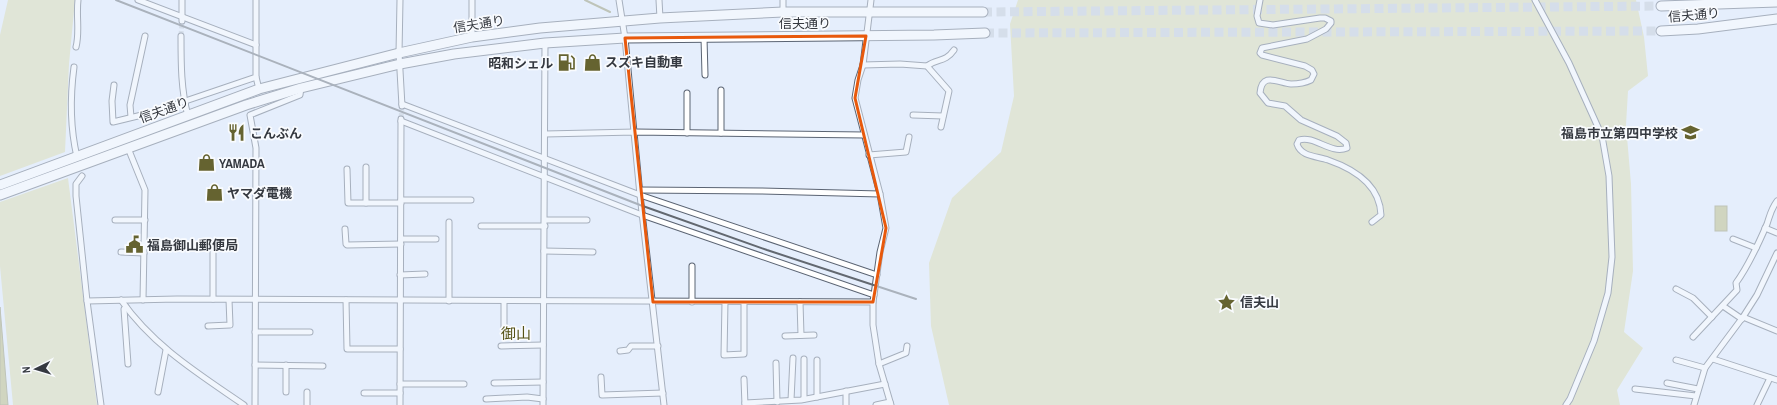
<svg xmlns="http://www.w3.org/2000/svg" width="1777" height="405" font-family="'Archivo Narrow','Noto Sans JP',sans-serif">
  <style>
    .green { fill: #d9d9ab }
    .water { fill: #b6b579; stroke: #8f9068 }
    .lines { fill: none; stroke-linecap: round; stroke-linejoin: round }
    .stream { stroke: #8f9068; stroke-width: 2 }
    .minor-tunnel { stroke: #c2cad6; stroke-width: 5; stroke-dasharray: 5 2.5; stroke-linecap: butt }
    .trunk-tunnel { stroke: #c2cad6; stroke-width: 9; stroke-dasharray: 9 4.5; stroke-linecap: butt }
    .minor-casing { stroke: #5b6473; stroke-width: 7 }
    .trunk-casing { stroke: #5b6473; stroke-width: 11 }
    .minor { stroke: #fff; stroke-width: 5 }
    .trunk { stroke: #fff; stroke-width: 9 }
    .rail { stroke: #626870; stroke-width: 2 }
    .marked { fill: none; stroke: #e8590c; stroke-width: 3; stroke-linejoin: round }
    .labels { text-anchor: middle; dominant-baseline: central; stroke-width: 3.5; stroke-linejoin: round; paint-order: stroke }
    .street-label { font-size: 13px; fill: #353940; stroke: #f9fbfe }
    .poi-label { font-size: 13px; font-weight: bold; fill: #353940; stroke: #f9fbfe; text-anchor: start }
    .quarter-label { font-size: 15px; fill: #565317; stroke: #f9fbfe }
  </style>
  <rect width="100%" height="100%" fill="#e5eefc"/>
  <!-- green -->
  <g class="green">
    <polygon points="8,0 75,0 69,64 65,152 0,176 0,35"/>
    <polygon points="1018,0 1636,0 1644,37 1648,76 1628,91 1626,125 1631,184 1633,271 1624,332 1643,348 1617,390 1620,405 949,405 931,326 929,263 952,198 1001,152 1014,96 1010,24"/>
    <polygon points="68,178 97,405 13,405 0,266 0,202"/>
  </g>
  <!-- water -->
  <g class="water">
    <rect x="1715" y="206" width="12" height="25"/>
    <polygon points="0,307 8,405 0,405"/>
  </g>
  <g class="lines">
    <!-- stream -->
    <polyline class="stream" points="585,0 610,12"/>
    <!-- minor-tunnel -->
    <g class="minor-tunnel">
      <polyline points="181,36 182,21"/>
      <polyline points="401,118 402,107"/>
    </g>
    <!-- trunk-tunnel -->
    <g class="trunk-tunnel">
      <polyline points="983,12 1661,6"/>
      <polyline points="985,33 1661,31"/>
    </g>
    <defs>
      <g id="minor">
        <polyline points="138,0 256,45"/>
        <polyline points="400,0 399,53 402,106"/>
        <polyline points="472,0 472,37"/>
        <polyline points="619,0 625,38 640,195 664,405"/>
        <polyline points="659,0 660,18"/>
        <polyline points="871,0 863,65 858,80 855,98 880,194 886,228 880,252 873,302 873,325 879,364 891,405"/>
        <path d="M1260,0L1257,16L1259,23L1273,25L1320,18H1325L1331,21V23L1326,29L1307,39L1262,48L1260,53L1262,55L1305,66L1312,70L1314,74L1311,80C1305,83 1298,84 1291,84C1278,83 1262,71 1260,93L1268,103L1285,106L1301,120L1337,136L1346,143L1347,148C1331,155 1315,135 1299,140L1297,144C1301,157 1317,156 1328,160C1354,169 1380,185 1381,215L1372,222"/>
        <polyline points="1535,0 1569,63 1602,136 1609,176 1612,257 1608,293 1594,341 1570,399 1566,405"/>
        <polyline points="783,12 783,0"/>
        <polyline points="182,21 182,0"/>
        <path d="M181,36C181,64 181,90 188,116"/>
        <polyline points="704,38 705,75"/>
        <path d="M76,47C80,32 76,16 78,0"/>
        <polyline points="863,65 900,64 927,66 949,91 941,127"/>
        <path d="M927,66C937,58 945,63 954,50"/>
        <path d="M74,67C70,97 70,127 77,157"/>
        <polyline points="256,77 259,89"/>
        <polyline points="114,85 112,101 113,122 150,113 256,77 256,0"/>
        <polyline points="721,90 721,133"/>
        <polyline points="687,93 687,133"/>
        <polyline points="402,104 640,195 877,275"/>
        <polyline points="913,115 943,116"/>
        <polyline points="131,117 130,105 145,36"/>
        <polyline points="401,121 642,215 874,295"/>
        <polyline points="545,134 635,132 864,135"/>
        <polyline points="128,148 145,190 143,300"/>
        <polyline points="869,155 906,152 909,137"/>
        <polyline points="366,167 366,203"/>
        <polyline points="347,169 348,203 401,203"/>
        <polyline points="82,176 76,184 76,196 87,301 177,299 873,302"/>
        <polyline points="640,190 761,191 880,194"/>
        <polyline points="401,200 471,200"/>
        <polyline points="115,220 145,220"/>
        <polyline points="545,220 587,220"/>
        <polyline points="481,226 545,226"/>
        <polyline points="1765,228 1777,233"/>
        <polyline points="345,229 346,244 347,245 401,244"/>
        <polyline points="401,239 436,239"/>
        <polyline points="1733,239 1756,248"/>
        <polyline points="144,244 161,244"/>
        <polyline points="213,247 213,299"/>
        <polyline points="544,251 593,252"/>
        <polyline points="121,252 144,253"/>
        <polyline points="400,275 425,274"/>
        <polyline points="1676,289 1693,298 1712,317"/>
        <path d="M121,300C153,346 199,374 244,405"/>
        <polyline points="346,300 347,349 400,349"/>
        <polyline points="87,301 101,405"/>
        <polyline points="449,301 449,222"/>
        <polyline points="504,301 504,330"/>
        <polyline points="692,302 692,266"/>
        <polyline points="725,302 724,355 744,354 744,302"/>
        <polyline points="800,302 801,335"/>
        <polyline points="1723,306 1742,319"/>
        <polyline points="126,307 124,309 128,364"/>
        <polyline points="1743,317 1777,331"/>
        <polyline points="208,326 230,325 229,300"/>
        <polyline points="255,332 310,332"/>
        <polyline points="785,336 814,335"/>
        <path d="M1693,337L1737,290L1736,283C1749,265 1758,245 1767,224C1770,215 1771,209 1777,201"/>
        <polyline points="501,346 543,345"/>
        <polyline points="620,351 628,350 631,346 658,346"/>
        <polyline points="804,359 804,399"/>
        <polyline points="1713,359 1777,380"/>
        <polyline points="817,360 817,397"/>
        <polyline points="1676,360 1705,368"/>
        <polyline points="776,363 777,402"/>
        <polyline points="879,364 906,353 907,346"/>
        <polyline points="255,365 323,366"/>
        <polyline points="286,365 286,392"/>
        <polyline points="601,377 602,395 663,393"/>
        <polyline points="744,379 745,405"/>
        <polyline points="494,383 543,382"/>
        <polyline points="1667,383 1698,389"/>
        <polyline points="400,384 464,384"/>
        <polyline points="1635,389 1696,396"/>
        <polyline points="846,391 846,405"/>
        <polyline points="158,392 166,350"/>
        <polyline points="307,392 307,405"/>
        <polyline points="364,393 400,393"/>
        <polyline points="486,399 527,397 543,399"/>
        <polyline points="791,400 793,358"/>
        <polyline points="745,403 801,400 885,384"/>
        <polyline points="255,405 256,148 250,115 300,95 301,88"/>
        <polyline points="400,405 401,119"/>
        <polyline points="543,405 545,43"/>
        <polyline points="876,405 890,402"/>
        <polyline points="1694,405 1705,368 1743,317 1757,295 1777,253"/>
        <polyline points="1757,405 1770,378"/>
      </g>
      <g id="trunk">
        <polyline points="1661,6 1777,2"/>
        <polyline points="1661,31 1698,29 1777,19"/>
        <polyline points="0,185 259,89 399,53 472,37 540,28 660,18 783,12 983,12"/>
        <polyline points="0,195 246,105 301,88 400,64 454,54 545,43 625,38 934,35 985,33"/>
      </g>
    </defs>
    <!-- minor casing -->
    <use href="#minor" class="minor-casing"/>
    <!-- trunk casing -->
    <use href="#trunk" class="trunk-casing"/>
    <!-- minor -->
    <use href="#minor" class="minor"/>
    <!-- trunk -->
    <use href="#trunk" class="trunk"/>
    <!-- rail -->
    <polyline class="rail" points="116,0 640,205 767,250 916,299"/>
  </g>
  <!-- marked area -->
  <path d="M0 0H1777V405H0ZM866,36L855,98L886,228L873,302H653L625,38Z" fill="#e5eefc" fill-opacity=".55" fill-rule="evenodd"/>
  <path class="marked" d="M866,36L855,98L886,228L873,302H653L625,38Z"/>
  <!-- icons -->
  <defs>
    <symbol id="shop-bare" viewBox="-9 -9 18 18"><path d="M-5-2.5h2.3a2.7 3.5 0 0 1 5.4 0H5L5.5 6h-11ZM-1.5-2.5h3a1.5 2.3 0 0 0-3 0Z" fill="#656330" stroke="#f9fbfe" stroke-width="2.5" paint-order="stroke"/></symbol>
    <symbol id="fuel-bare" viewBox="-9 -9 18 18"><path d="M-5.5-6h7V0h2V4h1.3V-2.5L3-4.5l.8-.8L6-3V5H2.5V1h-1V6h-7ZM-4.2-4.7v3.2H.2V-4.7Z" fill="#656330" stroke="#f9fbfe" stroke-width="2.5" paint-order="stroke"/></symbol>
    <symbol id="restaurant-bare" viewBox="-9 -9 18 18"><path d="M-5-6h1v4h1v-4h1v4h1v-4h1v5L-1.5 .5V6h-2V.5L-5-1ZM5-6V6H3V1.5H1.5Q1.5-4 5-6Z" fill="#656330" stroke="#f9fbfe" stroke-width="2.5" paint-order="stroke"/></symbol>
    <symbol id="school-bare" viewBox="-9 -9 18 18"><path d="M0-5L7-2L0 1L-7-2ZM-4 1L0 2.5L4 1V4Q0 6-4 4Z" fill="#656330" stroke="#f9fbfe" stroke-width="2.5" paint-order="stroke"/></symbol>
    <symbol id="civic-bare" viewBox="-9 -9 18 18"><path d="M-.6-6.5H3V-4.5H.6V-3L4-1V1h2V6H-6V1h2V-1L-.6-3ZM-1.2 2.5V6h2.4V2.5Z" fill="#656330" stroke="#f9fbfe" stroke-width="2.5" paint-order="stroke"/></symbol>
    <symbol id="sight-bare" viewBox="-9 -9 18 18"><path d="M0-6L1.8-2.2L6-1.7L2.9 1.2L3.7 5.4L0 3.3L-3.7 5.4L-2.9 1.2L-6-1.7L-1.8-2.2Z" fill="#656330" stroke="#f9fbfe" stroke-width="2.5" paint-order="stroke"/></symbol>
  </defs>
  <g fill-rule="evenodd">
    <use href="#shop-bare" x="580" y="50" width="25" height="25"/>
    <use href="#fuel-bare" x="554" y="50" width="25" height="25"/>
    <use href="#restaurant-bare" x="224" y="120" width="25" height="25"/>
    <use href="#school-bare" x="1678" y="120" width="25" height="25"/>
    <use href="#shop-bare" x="194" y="150" width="25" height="25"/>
    <use href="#shop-bare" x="202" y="180" width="25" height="25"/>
    <use href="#civic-bare" x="122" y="232" width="25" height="25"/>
    <use href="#sight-bare" x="1214" y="290" width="25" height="25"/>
  </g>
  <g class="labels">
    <!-- street labels -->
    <g class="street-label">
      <text transform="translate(1694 15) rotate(-5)">信夫通り</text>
      <text x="805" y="23">信夫通り</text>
      <text transform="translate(479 24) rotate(-9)">信夫通り</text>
      <text transform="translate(164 110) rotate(-20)">信夫通り</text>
    </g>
    <!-- poi labels -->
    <g class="poi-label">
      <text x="605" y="62">スズキ自動車</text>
      <text x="553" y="63" text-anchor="end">昭和シェル</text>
      <text x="250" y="133">こんぶん</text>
      <text x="1678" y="133" text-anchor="end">福島市立第四中学校</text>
      <text x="219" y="163">YAMADA</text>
      <text x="227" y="193">ヤマダ電機</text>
      <text x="147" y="245">福島御山郵便局</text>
      <text x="1240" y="302">信夫山</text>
    </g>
    <!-- quarter labels -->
    <g class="quarter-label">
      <text x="516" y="333">御山</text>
    </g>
  </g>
  <!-- north arrow -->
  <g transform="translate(36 369) rotate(265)" stroke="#f9fbfe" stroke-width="3" paint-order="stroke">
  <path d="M0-3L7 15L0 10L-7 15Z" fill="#353940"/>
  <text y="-6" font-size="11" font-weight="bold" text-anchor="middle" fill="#353940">N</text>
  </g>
</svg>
